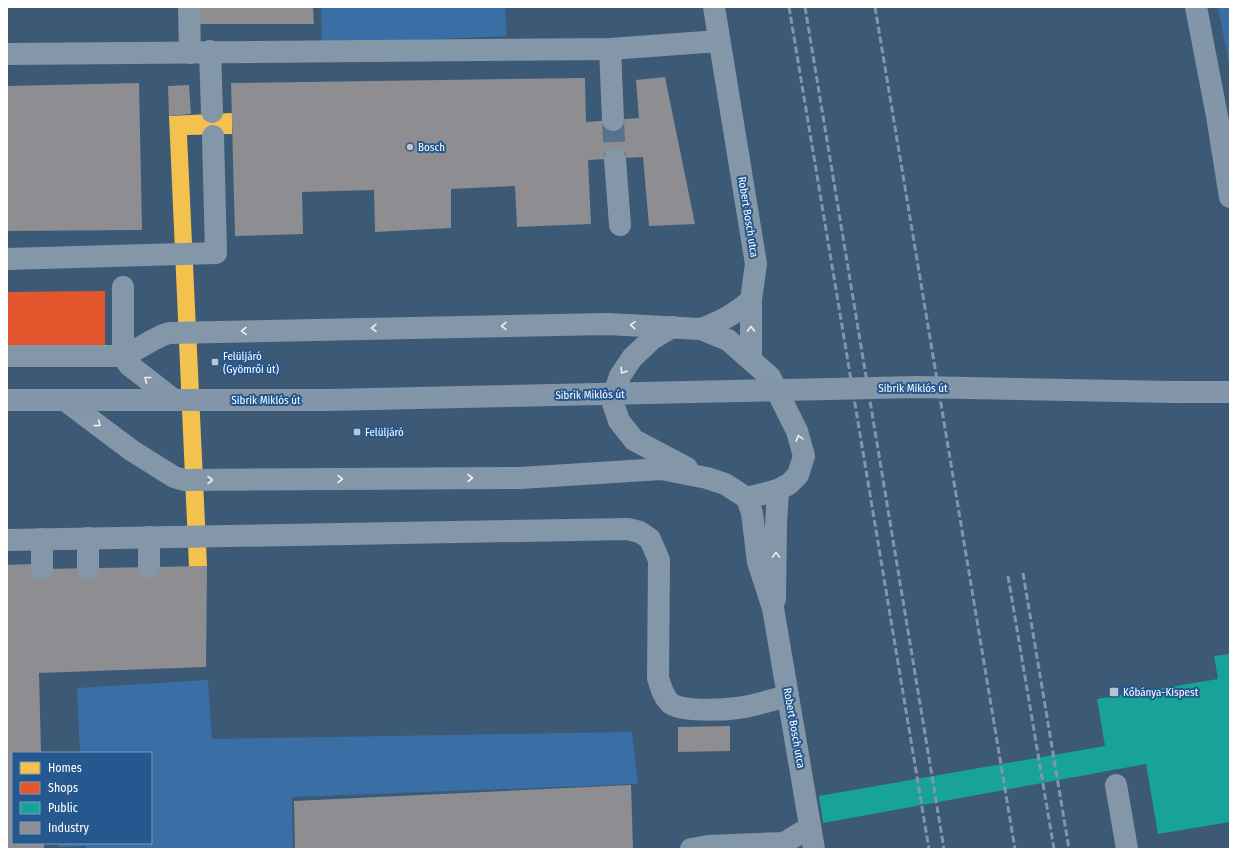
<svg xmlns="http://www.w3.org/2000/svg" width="1237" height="856" font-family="'Fira Sans Condensed',sans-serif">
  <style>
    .green { fill: #396fa5 }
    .homes { fill: #f2c14e }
    .shops { fill: #e4572e }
    .public { fill: #17a398 }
    .industry { fill: #8d8d92 }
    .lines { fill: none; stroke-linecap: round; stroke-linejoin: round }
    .minor-tunnel { stroke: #59728b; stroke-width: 22; stroke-dasharray: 22 11; stroke-linecap: butt }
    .minor { stroke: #8497a9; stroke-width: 22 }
    .major { stroke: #8395a9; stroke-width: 22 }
    .rail { stroke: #8395a9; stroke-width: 3; stroke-dasharray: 7 3; stroke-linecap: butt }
    .major-bridge { stroke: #8395a9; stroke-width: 22 }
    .oneway { stroke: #edeff2 }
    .poi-dot { fill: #bbc5cf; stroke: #24588f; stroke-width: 1.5 }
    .labels { text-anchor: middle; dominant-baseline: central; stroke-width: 4; stroke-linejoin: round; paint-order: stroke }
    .poi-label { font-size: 11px; fill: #fff; stroke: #24588f; text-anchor: start }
    .street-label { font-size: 11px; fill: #fff; stroke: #24588f }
  </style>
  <rect width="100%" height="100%" fill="#3c5976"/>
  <!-- green -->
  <g class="green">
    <polygon points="321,7 505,7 507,36 322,44"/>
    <polygon points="1218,7 1230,7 1230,68"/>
    <polygon points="208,680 212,739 632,732 638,784 292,797 293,849 86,849 86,846 58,847 58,843 151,843 151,753 80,753 77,688"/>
  </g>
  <!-- homes -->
  <polygon class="homes" points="232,113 232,134 187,135 207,566 189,567 169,116"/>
  <!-- shops -->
  <polygon class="shops" points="105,291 105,348 7,348 7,292"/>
  <!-- public -->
  <polygon class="public" points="1230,654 1230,822 1158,834 1146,764 823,823 819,796 1105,746 1097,699 1218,679 1214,656"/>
  <!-- industry -->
  <g class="industry">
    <polygon points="197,7 313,7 314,24 197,24"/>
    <polygon points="665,77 695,224 649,226 643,157 588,160 591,224 517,227 515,186 451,189 451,228 375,232 374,190 302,192 303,234 235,236 231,83 585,78 586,122 639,118 636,80"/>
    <polygon points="139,83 142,230 7,231 7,86"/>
    <polygon points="189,85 191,114 169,116 168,86"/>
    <polygon points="32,564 42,569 207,566 206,667 39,673 41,753 13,753 13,843 44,843 44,849 7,849 7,565"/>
    <polygon points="730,726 730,751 678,752 678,727"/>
    <polygon points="631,785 633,849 295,849 294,801"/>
  </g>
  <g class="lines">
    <!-- minor-tunnel -->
    <polyline class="minor-tunnel" points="613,120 615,159"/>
    <!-- minor -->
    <g class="minor">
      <polyline points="189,7 190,53"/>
      <polyline points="714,7 756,264 751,300 751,359"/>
      <polyline points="610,49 613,120"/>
      <polyline points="210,51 212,112"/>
      <polyline points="7,54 610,49 719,41"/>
      <polyline points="615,159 620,225"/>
      <polyline points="7,259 216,253 213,136"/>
      <polyline points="123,287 123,356 129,365 174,400"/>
      <polyline points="672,327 652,339 632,358 620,376 612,400 619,421 634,440 687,468"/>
      <path d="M701,329C721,321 736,314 751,300"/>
      <path d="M7,356H123C139,350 152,338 169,333L607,324L701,329L728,340L770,377L797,431L804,456L798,475L789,484L778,490L747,498L725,484L707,478L661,469L520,478L184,480L174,477L131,450L66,401"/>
      <polyline points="747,498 752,513 758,562 773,608 814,849"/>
      <polyline points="149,537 149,567"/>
      <polyline points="42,539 42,569"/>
      <path d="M7,540L628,529L640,532L650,539L659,560L658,678C661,688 663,696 670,703C681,712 723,710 737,708C754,706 771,700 788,696"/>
      <polyline points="88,568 88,538"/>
      <polyline points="775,599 776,525 778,490"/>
      <polyline points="1116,785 1127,849"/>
      <polyline points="691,849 708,846 784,843 810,827"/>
    </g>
    <!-- major -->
    <g class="major">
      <polyline points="1196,7 1217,116 1230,197"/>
      <polyline points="1172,392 1230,392"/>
      <polyline points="7,400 329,400 462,397"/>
    </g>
    <!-- rail -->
    <g class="rail">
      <polyline points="789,7 929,849"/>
      <polyline points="805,7 944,849"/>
      <polyline points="875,7 1015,849"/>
      <polyline points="1023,573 1069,849"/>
      <polyline points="1008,576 1054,849"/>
    </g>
    <!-- major-bridge -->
    <polyline class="major-bridge" points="462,397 918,387 1172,392"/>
  </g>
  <!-- one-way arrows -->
  <defs><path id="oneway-chevron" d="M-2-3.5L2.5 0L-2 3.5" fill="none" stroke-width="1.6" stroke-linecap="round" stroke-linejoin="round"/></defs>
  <g class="oneway">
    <use href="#oneway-chevron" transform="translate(633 325) rotate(-177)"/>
    <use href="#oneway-chevron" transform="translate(504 326) rotate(179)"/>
    <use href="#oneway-chevron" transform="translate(374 328) rotate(179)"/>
    <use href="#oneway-chevron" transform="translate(751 329) rotate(-90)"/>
    <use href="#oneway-chevron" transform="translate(244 331) rotate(179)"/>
    <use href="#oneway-chevron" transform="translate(623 371) rotate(124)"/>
    <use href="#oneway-chevron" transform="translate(147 379) rotate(-142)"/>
    <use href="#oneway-chevron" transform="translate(98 424) rotate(37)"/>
    <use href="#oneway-chevron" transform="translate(799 438) rotate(-106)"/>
    <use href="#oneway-chevron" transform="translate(470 478)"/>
    <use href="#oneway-chevron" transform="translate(340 479)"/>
    <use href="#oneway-chevron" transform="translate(210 480)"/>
    <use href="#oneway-chevron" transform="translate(776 555) rotate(-90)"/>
  </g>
  <!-- markers -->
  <g class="poi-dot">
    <circle cx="410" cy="147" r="4"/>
    <rect x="211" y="358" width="8" height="8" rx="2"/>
    <rect x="353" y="428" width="8" height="8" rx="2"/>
    <rect x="1109" y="687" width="10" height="10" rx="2"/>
  </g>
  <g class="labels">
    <!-- poi labels -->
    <g class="poi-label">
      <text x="418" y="147">Bosch</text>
      <text x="223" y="356">Felüljáró<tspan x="223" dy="13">(Gyömrői út)</tspan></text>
      <text x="365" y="432">Felüljáró</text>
      <text x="1123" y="692">Kőbánya-Kispest</text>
    </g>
    <!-- street labels -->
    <g class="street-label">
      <text transform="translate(748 217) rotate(81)">Robert Bosch utca</text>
      <text x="913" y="388">Sibrik Miklós út</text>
      <text transform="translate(590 395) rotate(-1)">Sibrik Miklós út</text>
      <text x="266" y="400">Sibrik Miklós út</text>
      <text transform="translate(794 728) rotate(80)">Robert Bosch utca</text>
    </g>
  </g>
  <!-- border -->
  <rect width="1237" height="856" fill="none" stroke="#ffffff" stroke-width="16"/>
  <!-- legend -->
  <rect x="12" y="752" width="140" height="92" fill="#24588f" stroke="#7c9bbc"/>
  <rect x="20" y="762" width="20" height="12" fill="#f2c14e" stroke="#7c9bbc"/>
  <text x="48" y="772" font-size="12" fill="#ffffff">Homes</text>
  <rect x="20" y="782" width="20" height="12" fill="#e4572e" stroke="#7c9bbc"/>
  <text x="48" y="792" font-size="12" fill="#ffffff">Shops</text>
  <rect x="20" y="802" width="20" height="12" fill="#17a398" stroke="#7c9bbc"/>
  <text x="48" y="812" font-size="12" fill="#ffffff">Public</text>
  <rect x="20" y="822" width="20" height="12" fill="#8d8d92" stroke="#7c9bbc"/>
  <text x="48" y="832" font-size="12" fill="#ffffff">Industry</text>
</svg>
